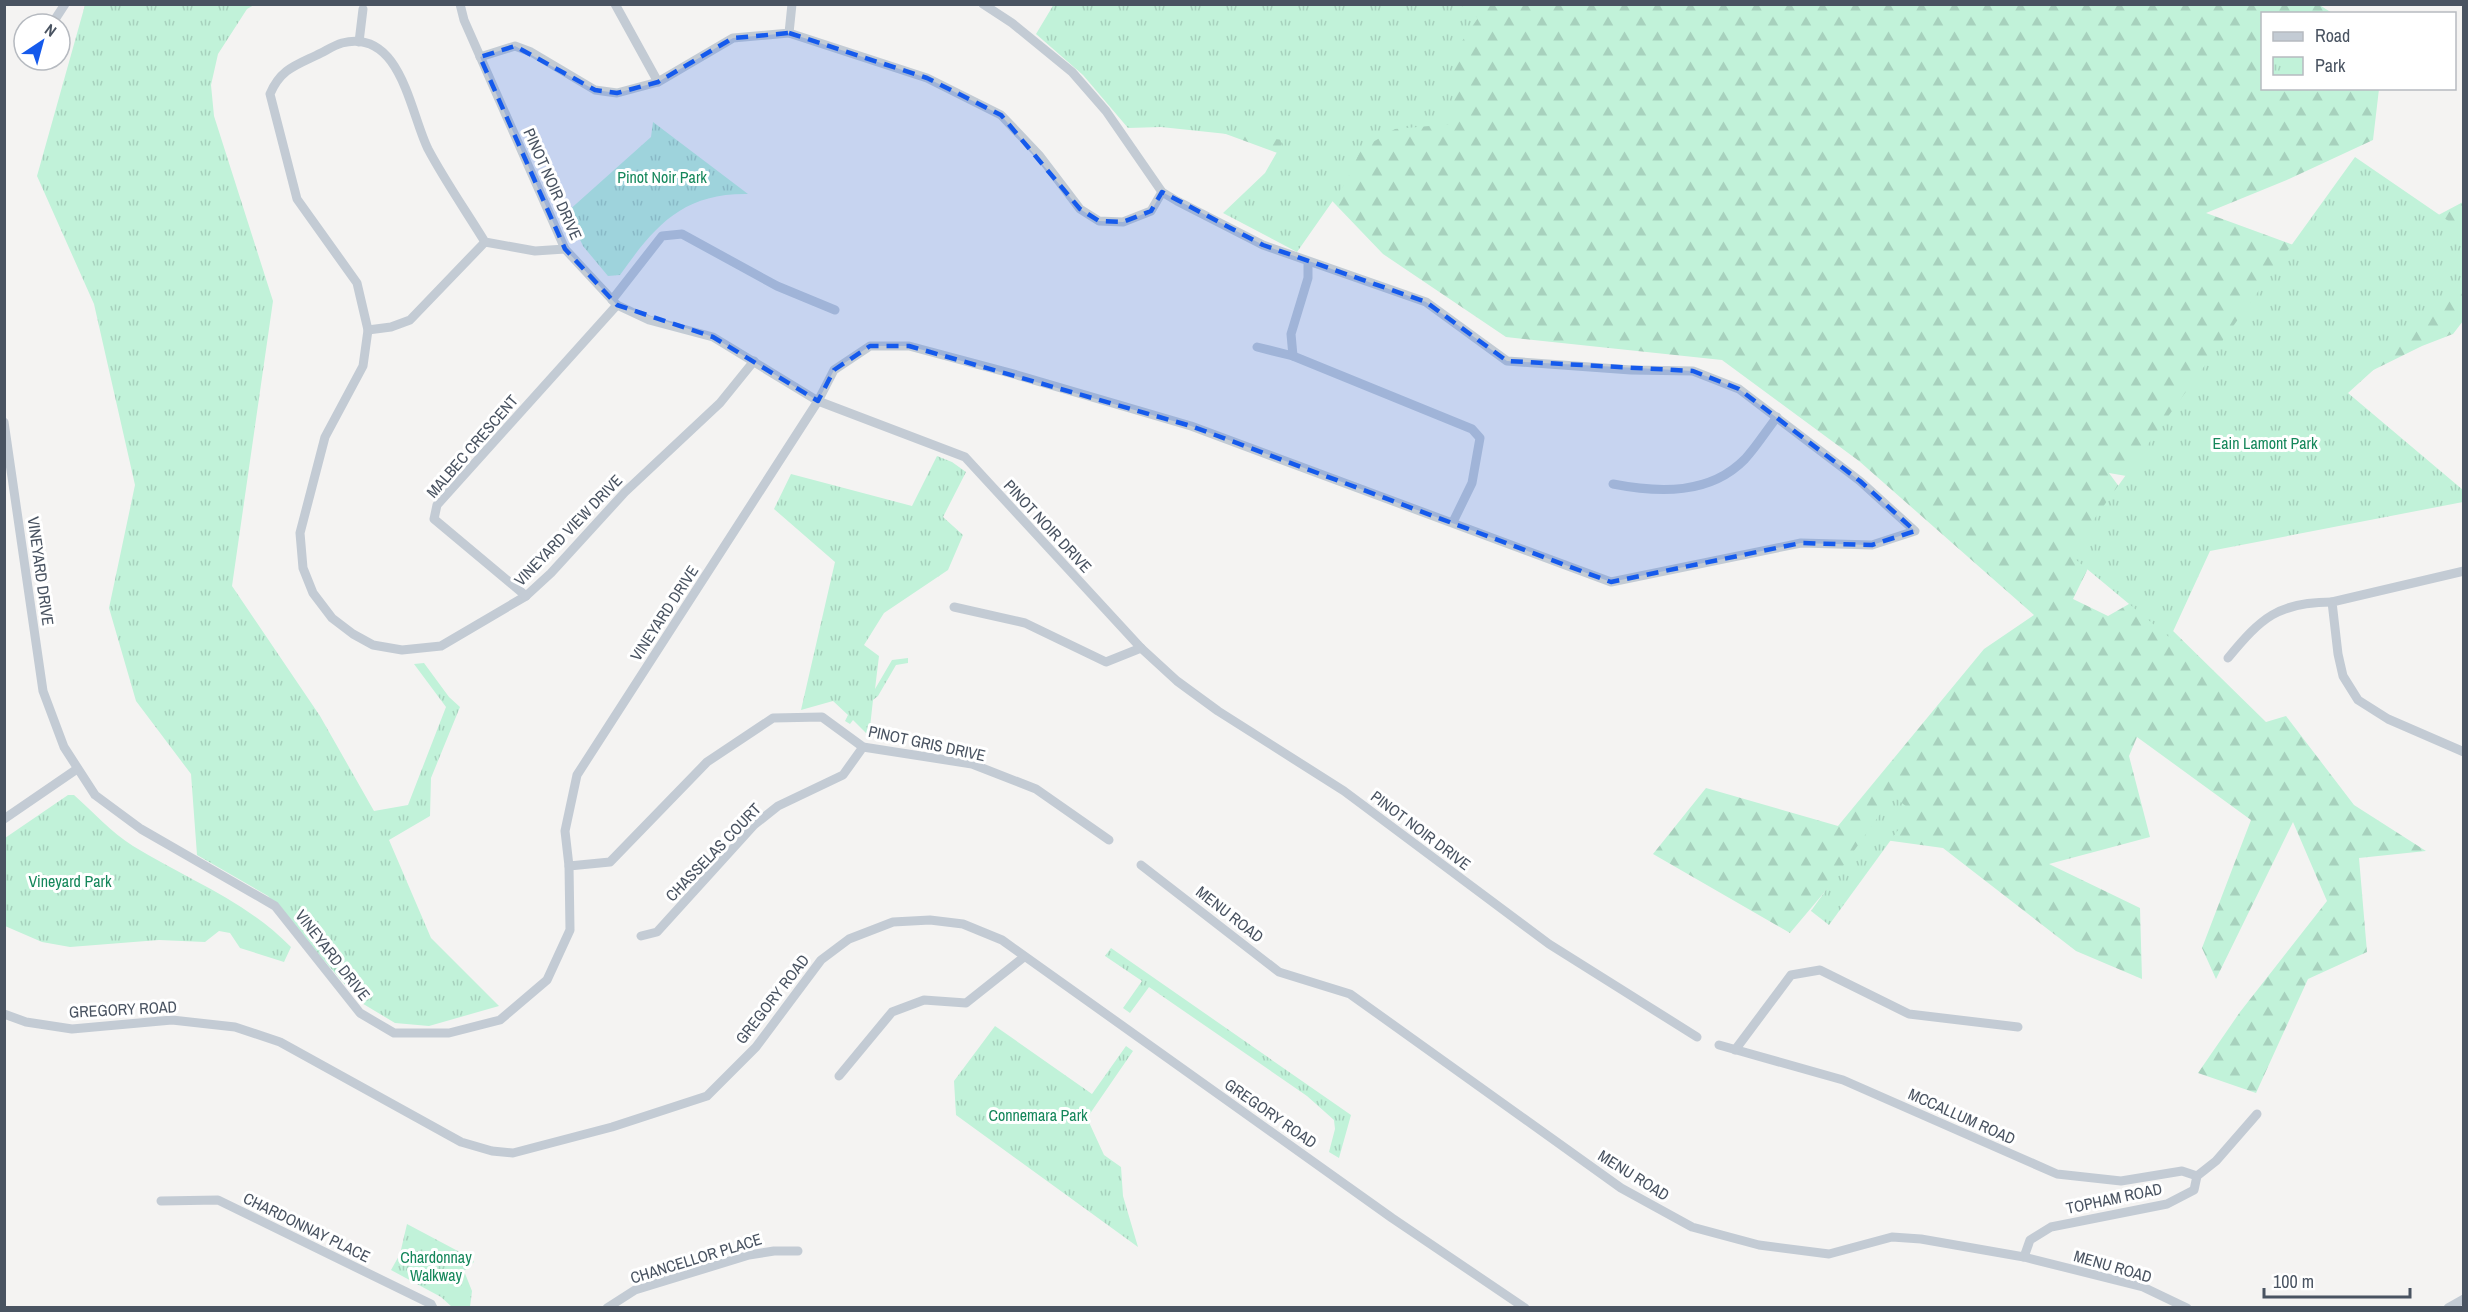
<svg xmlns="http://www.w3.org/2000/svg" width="2468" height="1312" font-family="'Archivo Narrow',sans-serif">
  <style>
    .forest { fill: url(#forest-firs) }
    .park { fill: url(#park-tufts) }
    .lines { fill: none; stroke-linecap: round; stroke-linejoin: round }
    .street { stroke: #c3cbd4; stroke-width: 9 }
    .marked { fill: #155aec; fill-opacity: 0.2; stroke: #155aec; stroke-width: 4.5; stroke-dasharray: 12 8; stroke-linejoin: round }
    .labels { text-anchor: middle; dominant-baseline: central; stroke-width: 6; stroke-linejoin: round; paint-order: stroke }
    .park-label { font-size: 16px; fill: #15875b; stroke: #fff }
    .street-label { font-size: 16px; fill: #495361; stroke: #fff }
  </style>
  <defs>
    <pattern id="forest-firs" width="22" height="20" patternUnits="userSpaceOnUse" patternTransform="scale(1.5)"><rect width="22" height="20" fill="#c1f2d9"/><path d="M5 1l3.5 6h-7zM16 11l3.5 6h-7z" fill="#a7d1bd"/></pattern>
    <pattern id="park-tufts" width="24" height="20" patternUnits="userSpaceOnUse" patternTransform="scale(1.5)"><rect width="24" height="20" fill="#c1f2d9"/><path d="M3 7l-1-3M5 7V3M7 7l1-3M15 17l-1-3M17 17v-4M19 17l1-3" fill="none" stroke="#a7d1bd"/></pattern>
  </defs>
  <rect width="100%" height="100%" fill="#f4f3f2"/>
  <!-- forest -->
  <polygon class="forest" points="2318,4 2332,13 2262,14 2262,88 2379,89 2373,140 2289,179 2206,213 2315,253 2395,238 2463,202 2463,321 2453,334 2422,346 2349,382 2167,483 2109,473 2142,518 2100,544 2073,599 2108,616 2190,569 2171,629 2266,722 2286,716 2354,805 2426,851 2359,858 2367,952 2308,979 2256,1093 2198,1073 2240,1012 2327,901 2293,822 2216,979 2202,948 2251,820 2137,737 2129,756 2150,837 2049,864 2140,908 2142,979 2076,951 1943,848 1870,838 1790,933 1653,854 1706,788 1838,826 1984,649 2034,615 1859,461 1722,360 1506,337 1383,254 1291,158 1215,130 1094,5"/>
  <!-- park -->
  <g class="park">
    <polygon points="1054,4 1459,4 1478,18 1454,53 1452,124 1395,129 1361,149 1346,182 1297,252 1223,213 1265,173 1284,140 1161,127 1128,128 1083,75 1036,34"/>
    <polygon points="85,5 254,5 247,9 218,54 211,85 214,116 273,301 232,586 320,716 374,811 408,805 446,707 414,664 424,663 449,697 460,707 431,778 430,816 389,840 431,938 499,1006 429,1026 395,1023 360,1002 268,896 197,855 191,774 136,701 109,608 135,485 94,304 37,176"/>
    <path d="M653,122L748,194C682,193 655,226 620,275L608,276L583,246L567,212L651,137Z"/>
    <polygon points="2355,157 2463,231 2463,281 2442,297 2412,335 2348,393 2463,490 2463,502 2210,551 2170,638 2069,554"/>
    <polygon points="937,456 952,462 966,472 943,517 963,535 948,570 884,613 864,645 879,656 875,689 892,660 908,658 908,663 896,665 878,696 873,700 869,736 853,720 850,724 845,721 848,715 833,701 801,710 835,562 774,509 791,474 912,506"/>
    <path d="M68,795H74C94,813 111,832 133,846C188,880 245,900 291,947L284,962L240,948L230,933L219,931L205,942L159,940L70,947L42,942L5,926V838Z"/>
    <polygon points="1893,796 1912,811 1829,925 1811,911"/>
    <polygon points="1111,948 1351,1115 1339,1158 1329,1152 1335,1129 1334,1120 1307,1096 1149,987 1130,1013 1123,1008 1142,981 1105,956"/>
    <polygon points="995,1026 1092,1094 1126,1046 1133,1051 1087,1118 1104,1155 1121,1167 1123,1196 1138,1247 956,1115 954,1081"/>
    <polygon points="407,1224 471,1258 474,1262 464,1271 472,1291 470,1307 452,1307 441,1297 391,1270 400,1254"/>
  </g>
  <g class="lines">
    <!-- street -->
    <g class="street">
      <polyline points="460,4 464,20 565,249 617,305 649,320 713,337 818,401 965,457 1141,648 1177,681 1218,711 1344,791 1549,944 1697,1037"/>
      <polyline points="615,4 658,82"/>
      <polyline points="52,24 65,4"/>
      <polyline points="789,33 927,78 1001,115 1039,155 1080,209 1099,221 1123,222 1151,211 1162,192"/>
      <polyline points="359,42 363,9"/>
      <polyline points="480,57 515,46 531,52 595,90 617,93 658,82 733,38 789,33 792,4"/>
      <path d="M565,249L535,251L485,242C466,211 445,181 428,149C410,113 401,28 342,43C335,45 327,50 321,53C297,65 281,68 270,94L297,199L357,283L368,330L363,366L325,437L300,533L303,568L313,593L332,618L353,634L373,645L402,650L441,646L526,596L551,573L625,492L720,403L754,361"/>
      <polyline points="612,300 662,236 682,234 777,286 835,310"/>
      <polyline points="368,330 391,327 410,320 485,242"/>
      <polyline points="1257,347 1293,356 1472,429 1480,438 1472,483 1453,522"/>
      <polyline points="1293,356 1291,334 1308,278 1308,262"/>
      <polyline points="4,422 43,691 64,747 95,795 141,829 275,906 360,1013 394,1033 449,1033 500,1020 547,980 570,930 569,866 565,831 577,775 818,401 834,370 870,346 909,346 1017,375 1191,426 1611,582 1801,543 1872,545 1915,531 1860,481 1739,389 1693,371 1631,370 1507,361 1426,302 1263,245 1177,201 1162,192 1106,111 1072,72 1012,23 983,4"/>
      <path d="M1613,484C1659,493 1710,495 1745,459C1757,446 1766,431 1777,417"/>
      <polyline points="2464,571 2332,602 2338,654 2343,676 2358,700 2388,719 2464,752"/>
      <polyline points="526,596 434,519 437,505 617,305"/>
      <polyline points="954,607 1025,623 1106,662 1141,648"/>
      <path d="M2228,658C2261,618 2278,602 2332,602"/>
      <polyline points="4,819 77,769"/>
      <polyline points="1141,865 1279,972 1350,994 1621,1188 1692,1227 1759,1245 1829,1254 1892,1237 1921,1239 2024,1257 2143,1287 2187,1308"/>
      <polyline points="569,866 610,862 707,762 773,718 822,717 863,747 972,764 1036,789 1109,840"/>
      <polyline points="641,936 657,932 754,825 778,806 843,775 863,747"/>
      <polyline points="4,1014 26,1022 72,1029 172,1020 235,1027 280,1042 461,1142 492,1151 513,1153 612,1127 707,1096 756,1047 821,960 849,939 893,922 930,920 963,924 1002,940 1392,1218 1525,1308"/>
      <polyline points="1719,1045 1843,1080 2057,1174 2121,1181 2182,1171 2197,1176"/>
      <polyline points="1735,1050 1791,975 1820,970 1909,1014 2018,1027"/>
      <polyline points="839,1076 892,1012 924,1000 966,1003 1024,957"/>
      <polyline points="161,1201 218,1200 431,1304 433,1308"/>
      <polyline points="2024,1257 2030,1240 2051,1227 2167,1204 2194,1190 2197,1176 2216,1161 2257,1114"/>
      <polyline points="607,1308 635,1290 749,1255 774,1251 798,1251"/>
      <polyline points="2448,1308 2464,1299"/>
    </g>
  </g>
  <!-- marked area -->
  <path class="marked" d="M789,33L927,78L1001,115L1080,209L1099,221L1123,222L1151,211L1162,192L1263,245L1426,302L1507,361L1693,371L1739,389L1860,481L1915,531L1872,545L1801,543L1611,582L1191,426L909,346H870L834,370L818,401L713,337L617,305L565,249L480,57L515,46L595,90L617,93L658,82L733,38Z"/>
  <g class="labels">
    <!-- park labels -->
    <g class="park-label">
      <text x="662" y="177">Pinot Noir Park</text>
      <text x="2265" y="443">Eain Lamont Park</text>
      <text x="70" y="881">Vineyard Park</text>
      <text x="1038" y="1115">Connemara Park</text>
      <text x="436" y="1257">Chardonnay<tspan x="436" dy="18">Walkway</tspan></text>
    </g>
    <!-- street labels -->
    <g class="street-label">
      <text transform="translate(553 184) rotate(66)">PINOT NOIR DRIVE</text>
      <text transform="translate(472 446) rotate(-49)">MALBEC CRESCENT</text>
      <text transform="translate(1048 526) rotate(47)">PINOT NOIR DRIVE</text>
      <text transform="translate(568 530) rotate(-46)">VINEYARD VIEW DRIVE</text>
      <text transform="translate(41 571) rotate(82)">VINEYARD DRIVE</text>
      <text transform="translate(664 613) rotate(-57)">VINEYARD DRIVE</text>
      <text transform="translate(927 743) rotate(12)">PINOT GRIS DRIVE</text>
      <text transform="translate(1421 830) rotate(37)">PINOT NOIR DRIVE</text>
      <text transform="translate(713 852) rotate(-46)">CHASSELAS COURT</text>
      <text transform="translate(1230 914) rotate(38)">MENU ROAD</text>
      <text transform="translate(333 955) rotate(52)">VINEYARD DRIVE</text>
      <text transform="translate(772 999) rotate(-52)">GREGORY ROAD</text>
      <text transform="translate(123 1009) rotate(-3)">GREGORY ROAD</text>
      <text transform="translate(1271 1113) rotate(35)">GREGORY ROAD</text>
      <text transform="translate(1962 1116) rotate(24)">MCCALLUM ROAD</text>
      <text transform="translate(1634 1175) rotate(32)">MENU ROAD</text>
      <text transform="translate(2114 1198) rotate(-12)">TOPHAM ROAD</text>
      <text transform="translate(307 1227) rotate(26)">CHARDONNAY PLACE</text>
      <text transform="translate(696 1258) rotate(-17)">CHANCELLOR PLACE</text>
      <text transform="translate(2113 1266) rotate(16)">MENU ROAD</text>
    </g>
  </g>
  <!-- border -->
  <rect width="2468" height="1312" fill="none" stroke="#495361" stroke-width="12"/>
  <!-- legend -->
  <rect x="2261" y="12" width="195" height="78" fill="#ffffff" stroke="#b6bac0" stroke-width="1.5"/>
  <rect x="2273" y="32" width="30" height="9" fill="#c3cbd4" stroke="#b6bac0" stroke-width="1.5"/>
  <text x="2315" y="42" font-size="18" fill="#495361">Road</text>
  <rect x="2273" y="57" width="30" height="18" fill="url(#park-tufts)" stroke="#b6bac0" stroke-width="1.5"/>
  <text x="2315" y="72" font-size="18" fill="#495361">Park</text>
  <!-- north arrow -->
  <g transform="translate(42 42) rotate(36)"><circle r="28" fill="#ffffff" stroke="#b6bac0" stroke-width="1.5"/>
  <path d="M0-4.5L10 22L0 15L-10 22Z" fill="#155aec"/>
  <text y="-9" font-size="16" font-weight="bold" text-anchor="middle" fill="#495361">N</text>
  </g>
  <!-- scale -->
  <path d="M2264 1288v9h146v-9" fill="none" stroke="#495361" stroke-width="3"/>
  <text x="2273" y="1288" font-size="18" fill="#495361" stroke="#ffffff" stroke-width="4.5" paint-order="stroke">100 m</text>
</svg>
